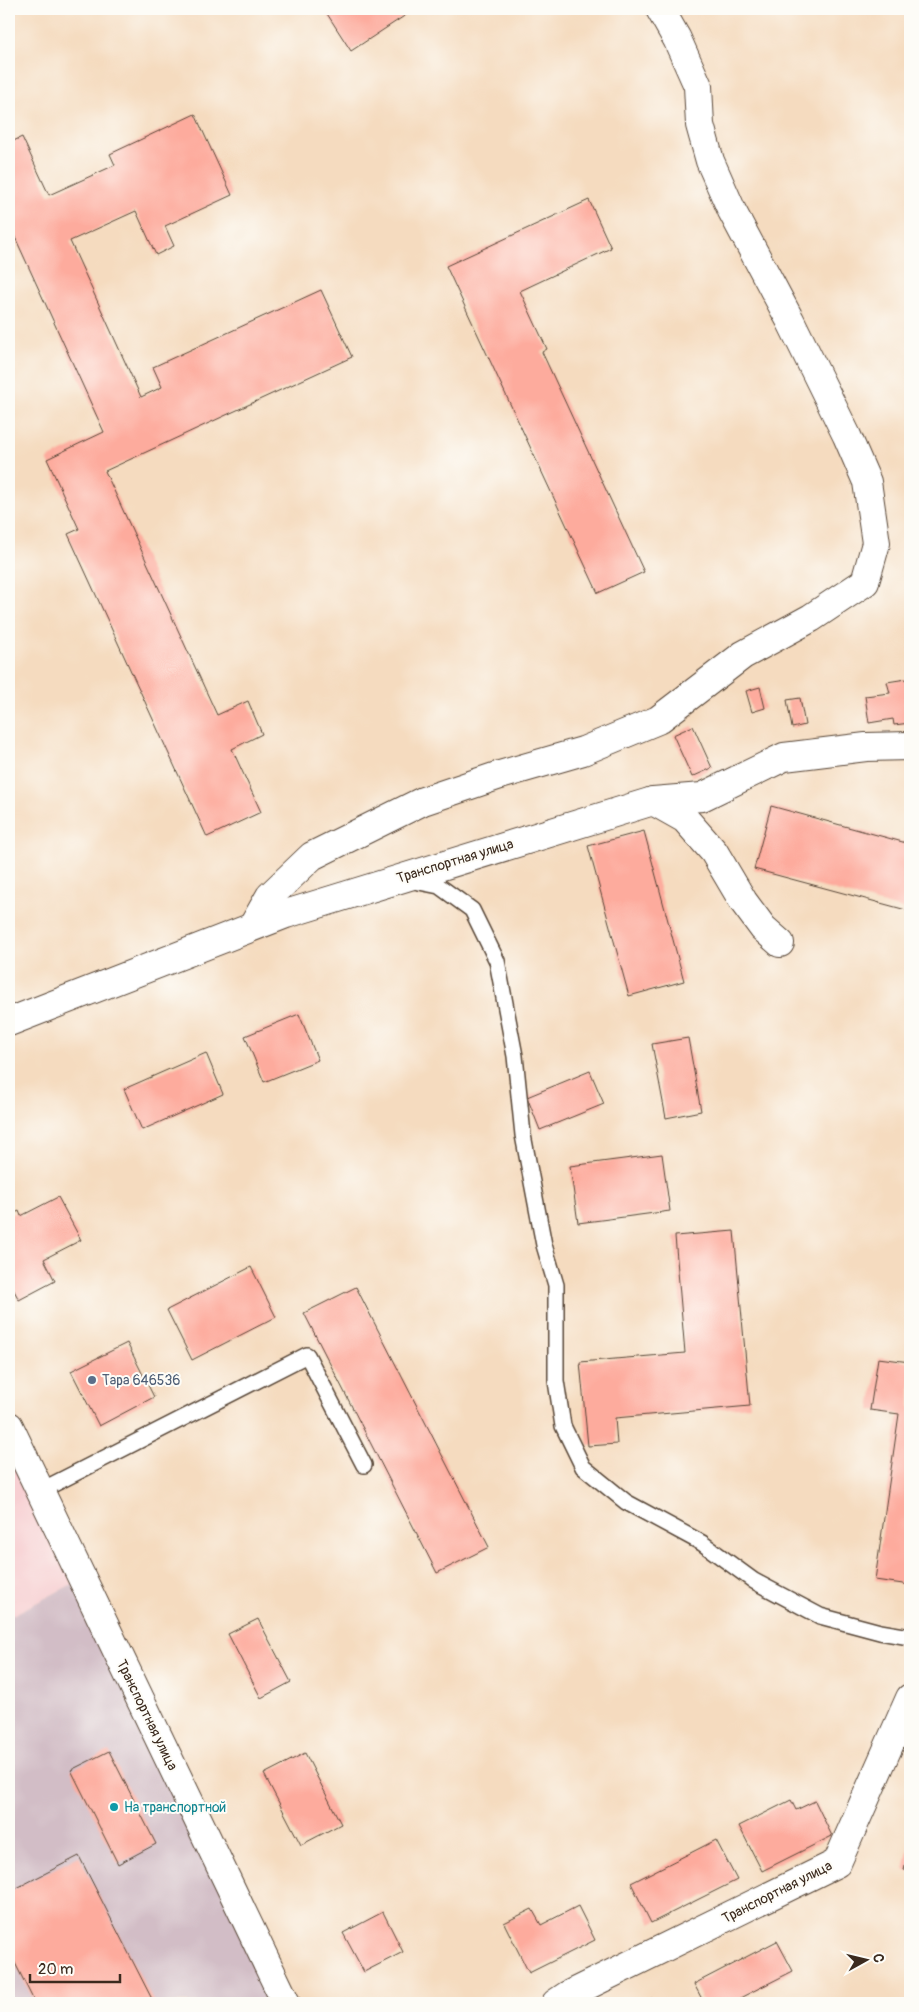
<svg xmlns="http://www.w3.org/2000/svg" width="919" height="2012" font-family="Pangolin,sans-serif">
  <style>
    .built { fill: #f7cfd2 }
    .industrial { fill: #d2bdc6 }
    .building { fill: #fdab9d }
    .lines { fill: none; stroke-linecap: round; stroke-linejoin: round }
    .lane-casing { stroke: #574536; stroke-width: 18 }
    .street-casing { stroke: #574536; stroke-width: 30 }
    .secondary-casing { stroke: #574536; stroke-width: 30 }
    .lane { stroke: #fff; stroke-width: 15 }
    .street { stroke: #fff; stroke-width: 28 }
    .secondary { stroke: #fff; stroke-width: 28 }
    .service-dot { fill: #5c6f8a; stroke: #fdfcf7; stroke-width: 2 }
    .culture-dot { fill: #0f9aa8; stroke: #fdfcf7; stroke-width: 2 }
    .labels { text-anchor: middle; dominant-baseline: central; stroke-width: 4; stroke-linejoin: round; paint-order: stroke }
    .street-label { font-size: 14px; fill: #3b2a1e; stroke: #fdfcf7 }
    .service-label { font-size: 14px; fill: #4e5e75; stroke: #fdfcf7; text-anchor: start }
    .culture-label { font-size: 14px; fill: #0d838f; stroke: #fdfcf7; text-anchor: start }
  </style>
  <rect width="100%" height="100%" fill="#fdfcf7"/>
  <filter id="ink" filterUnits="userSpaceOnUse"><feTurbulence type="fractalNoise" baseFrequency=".02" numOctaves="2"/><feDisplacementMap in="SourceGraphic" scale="10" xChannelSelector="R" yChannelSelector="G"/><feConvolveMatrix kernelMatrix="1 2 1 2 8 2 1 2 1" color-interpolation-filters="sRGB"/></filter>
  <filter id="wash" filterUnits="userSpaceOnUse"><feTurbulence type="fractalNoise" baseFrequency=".0096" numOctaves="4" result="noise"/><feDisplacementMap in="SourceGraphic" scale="20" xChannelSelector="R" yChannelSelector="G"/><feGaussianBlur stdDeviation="1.12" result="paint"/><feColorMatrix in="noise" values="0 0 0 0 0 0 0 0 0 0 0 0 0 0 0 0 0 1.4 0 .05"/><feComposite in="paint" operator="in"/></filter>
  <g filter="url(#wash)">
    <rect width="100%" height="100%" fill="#f5dbbf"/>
    <!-- built -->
    <polygon class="built" points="9,1426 82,1579 9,1617"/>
    <!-- industrial -->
    <polygon class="industrial" points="82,1579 286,2003 9,2003 9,1617"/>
    <g id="blocks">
      <!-- building -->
      <g class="building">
        <polygon points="324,9 415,9 351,51"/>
        <polygon points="195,114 232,195 165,226 174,246 156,255 136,211 70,241 141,397 162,387 153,367 321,290 352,357 105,471 217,715 248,701 262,734 232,749 261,812 207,837 68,534 79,529 47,459 104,432 9,224 9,143 22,137 49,195 115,165 110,154"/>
        <polygon points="589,200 611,248 520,291 547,349 542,352 644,572 598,593 446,266"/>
        <polygon points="906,679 907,686 910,686 910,723 894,725 893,719 869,723 865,696 890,693 887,682"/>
        <polygon points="760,687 765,708 752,712 746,691"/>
        <polygon points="800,698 805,725 792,728 787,700"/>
        <polygon points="693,726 712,768 692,777 673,735"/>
        <polygon points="771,806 910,844 910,911 754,869"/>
        <polygon points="644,831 684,981 629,996 588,846"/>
        <polygon points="299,1014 318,1060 264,1082 245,1036"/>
        <polygon points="688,1038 701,1111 666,1118 652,1044"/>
        <polygon points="206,1053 223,1094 142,1130 124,1089"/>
        <polygon points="590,1071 604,1104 540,1130 527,1097"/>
        <polygon points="662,1154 670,1211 578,1223 570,1166"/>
        <polygon points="58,1197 81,1240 44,1259 55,1281 19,1300 9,1281 9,1216 19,1211 21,1216"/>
        <polygon points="734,1231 750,1406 615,1418 617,1444 588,1446 580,1362 685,1353 675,1236"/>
        <polygon points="251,1267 276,1317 192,1360 167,1310"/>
        <polygon points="356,1287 489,1547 437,1573 304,1313"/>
        <polygon points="127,1343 154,1397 99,1426 71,1371"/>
        <polygon points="878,1358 910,1362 910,1585 875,1580 899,1414 870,1410"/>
        <polygon points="258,1619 291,1682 261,1698 228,1634"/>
        <polygon points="109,1751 156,1844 118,1864 71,1770"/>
        <polygon points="305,1753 341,1824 301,1845 264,1774"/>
        <polygon points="791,1800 796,1810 815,1801 832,1836 762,1871 739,1826"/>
        <polygon points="716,1840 737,1880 651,1923 631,1883"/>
        <polygon points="909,1846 910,1846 910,1871 904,1870"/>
        <polygon points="79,1856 154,2003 35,2003 9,1951 9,1892"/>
        <polygon points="578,1906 595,1940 529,1973 504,1923 532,1909 541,1925"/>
        <polygon points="383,1912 403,1952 364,1972 343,1933"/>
        <polygon points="777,1941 793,1971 730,2003 704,2003 694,1984"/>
        <polygon points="652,1998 655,2003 642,2003"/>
      </g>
    </g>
  </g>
  <g filter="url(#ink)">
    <use href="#blocks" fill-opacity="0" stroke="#574536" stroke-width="1"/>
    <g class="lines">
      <defs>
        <g id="lane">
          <polyline points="409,880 439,886 472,910 497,961 515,1056 523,1135 544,1245 556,1285 556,1381 563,1426 583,1467 626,1502 702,1543 754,1581 820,1616 880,1632 910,1637"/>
          <polyline points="40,1491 307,1355 364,1465"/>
        </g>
        <g id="street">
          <polyline points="653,801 685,819 714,852 743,901 763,928 780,943"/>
          <polyline points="253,926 270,896 312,856 423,801 500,775 583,751 658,720 743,655 811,618 865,582 876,543 867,482 847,436 790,320 732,211 710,161 700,125 698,86 677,39 660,9"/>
          <polyline points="9,1022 286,914 653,801 702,797 784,757 866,747 910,746"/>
          <polyline points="556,2003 568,1995 837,1863 910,1698"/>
        </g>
        <polyline id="secondary" points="9,1426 286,2003"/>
      </defs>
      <!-- lane casing -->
      <use href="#lane" class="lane-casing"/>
      <!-- street casing -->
      <use href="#street" class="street-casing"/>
      <!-- secondary casing -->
      <use href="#secondary" class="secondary-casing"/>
      <!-- lane -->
      <use href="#lane" class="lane"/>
      <!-- street -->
      <use href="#street" class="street"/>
      <!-- secondary -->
      <use href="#secondary" class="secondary"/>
    </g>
  </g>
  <!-- markers -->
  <circle class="service-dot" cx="92" cy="1380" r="5"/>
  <circle class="culture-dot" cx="114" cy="1807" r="5"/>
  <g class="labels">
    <!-- street labels -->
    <g class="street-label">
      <text transform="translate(455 861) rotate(-17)">Транспортная улица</text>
      <text transform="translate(147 1715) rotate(64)">Транспортная улица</text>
      <text transform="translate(777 1892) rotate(-27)">Транспортная улица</text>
    </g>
    <!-- service labels -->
    <g class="service-label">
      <text x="102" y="1380">Тара 646536</text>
    </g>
    <!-- culture labels -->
    <g class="culture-label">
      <text x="124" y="1807">На транспортной</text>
    </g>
  </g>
  <!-- margin -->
  <rect width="919" height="2012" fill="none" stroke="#fdfcf7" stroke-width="30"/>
  <!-- north arrow -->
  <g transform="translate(866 1960) rotate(82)" stroke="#fdfcf7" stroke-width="4" paint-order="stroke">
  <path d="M0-4L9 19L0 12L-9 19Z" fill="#3b2a1e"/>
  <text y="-8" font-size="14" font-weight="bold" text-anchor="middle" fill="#3b2a1e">С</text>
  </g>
  <!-- scale -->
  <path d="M30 1974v8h90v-8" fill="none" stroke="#3b2a1e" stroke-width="2.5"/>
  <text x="38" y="1974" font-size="15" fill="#3b2a1e" stroke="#fdfcf7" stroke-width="4" paint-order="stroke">20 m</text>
</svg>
